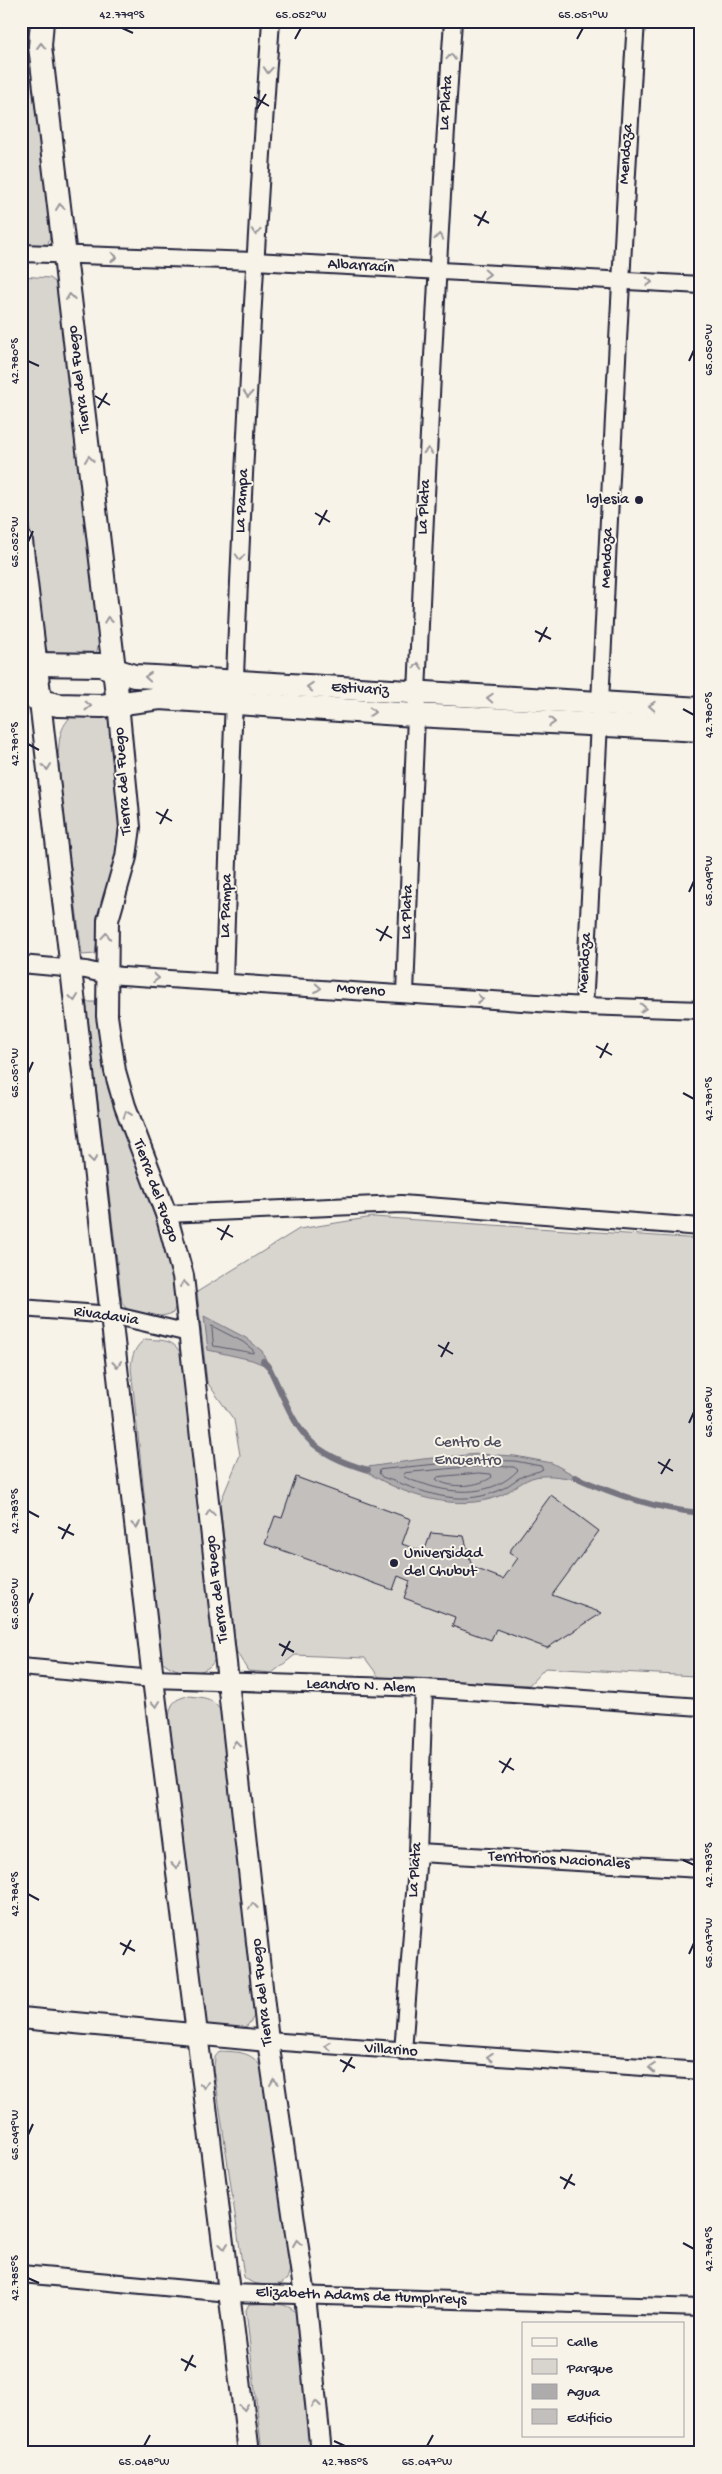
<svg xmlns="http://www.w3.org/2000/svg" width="722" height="2474" font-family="'Gochi Hand',sans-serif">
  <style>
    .green { fill: #d8d5cf; stroke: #7d7c85 }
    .water { fill: #aeabad; stroke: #76747f }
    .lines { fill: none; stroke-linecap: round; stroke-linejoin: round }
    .shore { stroke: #5a5969; stroke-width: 1 }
    .stream { stroke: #76747f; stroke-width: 6 }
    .building { fill: #c2bfbd; stroke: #22223b }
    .minor-casing { stroke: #22223b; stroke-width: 20 }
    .tertiary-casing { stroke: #22223b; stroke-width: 24 }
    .secondary-casing { stroke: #22223b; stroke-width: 26 }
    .minor { stroke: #f7f3e8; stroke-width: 16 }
    .tertiary { stroke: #f7f3e8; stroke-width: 20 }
    .secondary { stroke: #f7f3e8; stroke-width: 22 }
    .oneway { stroke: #97959a }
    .ticks { fill: none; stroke: #22223b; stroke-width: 2 }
    .poi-dot { fill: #22223b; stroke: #f7f3e8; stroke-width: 2 }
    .labels { text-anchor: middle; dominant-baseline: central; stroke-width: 4; stroke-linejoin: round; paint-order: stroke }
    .street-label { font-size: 16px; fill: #22223b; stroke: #f7f3e8 }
    .poi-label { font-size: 16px; fill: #22223b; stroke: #f7f3e8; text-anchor: end }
    .park-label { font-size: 16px; fill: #504f60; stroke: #f7f3e8 }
    .neatline { fill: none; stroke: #22223b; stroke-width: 2 }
    .ticks-label { font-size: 12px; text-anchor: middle; fill: #22223b }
  </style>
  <rect width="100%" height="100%" fill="#f7f3e8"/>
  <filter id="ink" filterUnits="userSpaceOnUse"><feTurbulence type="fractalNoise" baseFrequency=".02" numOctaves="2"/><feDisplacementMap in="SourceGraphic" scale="10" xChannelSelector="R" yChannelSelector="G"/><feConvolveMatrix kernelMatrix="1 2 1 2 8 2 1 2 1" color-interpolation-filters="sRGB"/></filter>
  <g filter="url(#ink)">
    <!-- green -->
    <g class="green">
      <polygon points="21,21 31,21 51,234 47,247 21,252"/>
      <polygon points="21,276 50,278 57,284 100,635 97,651 89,663 49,654 43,642 21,455"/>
      <path d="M76,712L105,715L111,722C115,762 122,805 117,845C111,882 99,917 95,954L82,955L58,765C59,743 57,727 76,712Z"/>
      <path d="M86,1002H95L108,1089L167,1249L178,1301L173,1313C156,1319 132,1319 122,1303Z"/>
      <polygon points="373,1217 701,1239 701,1681 695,1676 545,1668 529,1685 379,1677 365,1658 295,1655 272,1673 248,1671 236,1651 220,1503 240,1455 234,1420 207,1382 197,1292 299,1229"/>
      <path d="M145,1339C165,1341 174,1338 183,1358L216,1656C210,1679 175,1675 161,1660L131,1367C132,1355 135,1347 145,1339Z"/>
      <path d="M188,1696C207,1698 213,1697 222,1714L256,2014L247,2026C232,2030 216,2033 203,2021L169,1717C171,1703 174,1699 188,1696Z"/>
      <path d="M220,2051C239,2052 252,2051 262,2069L290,2270L287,2279L281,2284C268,2285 254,2287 244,2277L214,2068L215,2057Z"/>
      <path d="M249,2304C265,2304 287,2300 297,2314L311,2453H262L246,2310Z"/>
    </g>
    <!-- water -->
    <g class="water">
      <polygon points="204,1316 246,1338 262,1351 269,1367 252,1360 208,1350"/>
      <path d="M478,1454L515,1456L552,1463L581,1479C569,1479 555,1475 543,1476C527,1476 516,1488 502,1495C457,1514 400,1495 361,1468L423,1459Z"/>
    </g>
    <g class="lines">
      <!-- shore -->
      <g class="shore">
        <polygon points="212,1326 243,1342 253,1350 253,1353 214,1346"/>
        <path d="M479,1460L515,1461L541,1466L543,1469C538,1473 531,1472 525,1475C515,1479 508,1487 498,1491C455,1508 423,1491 382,1477L379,1473L380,1470Z"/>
        <path d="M478,1466L514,1467L518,1470C494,1496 455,1495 424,1484C417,1482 409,1480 403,1476L405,1473Z"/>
        <path d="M479,1473L491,1474L492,1477C480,1486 450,1490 436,1479L438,1477Z"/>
      </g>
      <!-- stream -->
      <g class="stream">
        <path d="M263,1361L269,1367C297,1426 300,1451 368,1470"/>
        <path d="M575,1477C616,1495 656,1509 701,1513"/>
      </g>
    </g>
    <!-- building -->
    <polygon class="building" points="296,1477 411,1519 402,1544 424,1552 431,1533 464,1536 472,1567 503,1579 518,1558 509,1552 551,1495 599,1531 552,1595 602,1613 547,1648 496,1629 491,1640 452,1626 455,1617 404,1598 410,1581 398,1576 393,1590 265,1544 275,1516 282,1518"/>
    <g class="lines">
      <defs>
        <g id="minor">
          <polyline points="21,253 254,261 701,285"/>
          <polyline points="21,964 86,970 107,975 584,1006 701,1010"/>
          <path d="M224,981C234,661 248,341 271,21"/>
          <path d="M405,994C417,669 431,345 453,21"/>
          <path d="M584,1006C603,678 615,349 636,21"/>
          <polyline points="166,1214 401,1204 701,1227"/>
          <polyline points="21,1308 112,1315 189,1333"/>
          <polyline points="21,1667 153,1679 424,1688 701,1707"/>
          <polyline points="418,1853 701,1869"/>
          <polyline points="268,2041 701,2071"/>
          <polyline points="403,2052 418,1853 424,1688"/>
          <polyline points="21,2274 230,2293 701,2308"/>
        </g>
        <g id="tertiary">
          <polyline points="21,694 40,701 153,1679 249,2453"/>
          <polyline points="118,703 130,827 126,857 108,920 107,1016 115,1071 125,1106 166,1214 183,1276 268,2041 305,2296 321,2453"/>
          <polyline points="21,2018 268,2041"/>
        </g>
        <g id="secondary">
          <polyline points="42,21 40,46 118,703"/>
          <polyline points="21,541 40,701 58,705 101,706 160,698 415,715 701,730"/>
          <polyline points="35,664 100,665 134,676 155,677 701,709"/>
        </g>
      </defs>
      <!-- minor casing -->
      <use href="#minor" class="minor-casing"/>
      <!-- tertiary casing -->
      <use href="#tertiary" class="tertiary-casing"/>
      <!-- secondary casing -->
      <use href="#secondary" class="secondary-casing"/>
      <!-- minor -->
      <use href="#minor" class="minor"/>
      <!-- tertiary -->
      <use href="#tertiary" class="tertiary"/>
      <!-- secondary -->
      <use href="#secondary" class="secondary"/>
    </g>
    <!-- one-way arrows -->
    <defs><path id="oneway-chevron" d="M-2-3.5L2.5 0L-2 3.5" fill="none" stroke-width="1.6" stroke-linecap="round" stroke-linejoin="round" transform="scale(1.25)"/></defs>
    <g class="oneway">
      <use href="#oneway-chevron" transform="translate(41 46) rotate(-91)"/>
      <use href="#oneway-chevron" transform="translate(451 57) rotate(-86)"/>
      <use href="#oneway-chevron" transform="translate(268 70) rotate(94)"/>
      <use href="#oneway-chevron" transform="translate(60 207) rotate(-97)"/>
      <use href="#oneway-chevron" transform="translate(256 232) rotate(94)"/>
      <use href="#oneway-chevron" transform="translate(439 237) rotate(-86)"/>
      <use href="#oneway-chevron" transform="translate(114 257) rotate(2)"/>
      <use href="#oneway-chevron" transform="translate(487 274) rotate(3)"/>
      <use href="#oneway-chevron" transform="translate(649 282) rotate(3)"/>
      <use href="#oneway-chevron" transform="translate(70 297) rotate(-97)"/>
      <use href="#oneway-chevron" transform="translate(248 394) rotate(93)"/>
      <use href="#oneway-chevron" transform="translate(428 451) rotate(-87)"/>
      <use href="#oneway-chevron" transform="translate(89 459) rotate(-97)"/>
      <use href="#oneway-chevron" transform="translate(240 557) rotate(93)"/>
      <use href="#oneway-chevron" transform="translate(108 620) rotate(-97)"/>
      <use href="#oneway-chevron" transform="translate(418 666) rotate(-87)"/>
      <use href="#oneway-chevron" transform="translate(148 677) rotate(-175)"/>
      <use href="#oneway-chevron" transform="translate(310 687) rotate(-176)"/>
      <use href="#oneway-chevron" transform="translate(490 698) rotate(-177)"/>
      <use href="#oneway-chevron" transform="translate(88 706) rotate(1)"/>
      <use href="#oneway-chevron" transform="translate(652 706) rotate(-177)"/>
      <use href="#oneway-chevron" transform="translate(372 712) rotate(4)"/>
      <use href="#oneway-chevron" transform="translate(552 722) rotate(3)"/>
      <use href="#oneway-chevron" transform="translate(47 767) rotate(83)"/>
      <use href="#oneway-chevron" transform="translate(106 936) rotate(-86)"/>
      <use href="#oneway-chevron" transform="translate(156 978) rotate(3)"/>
      <use href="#oneway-chevron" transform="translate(318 988) rotate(4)"/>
      <use href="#oneway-chevron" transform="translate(74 998) rotate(83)"/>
      <use href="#oneway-chevron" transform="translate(480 999) rotate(4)"/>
      <use href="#oneway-chevron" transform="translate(643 1008) rotate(2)"/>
      <use href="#oneway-chevron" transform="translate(127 1114) rotate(-109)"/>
      <use href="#oneway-chevron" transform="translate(93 1159) rotate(83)"/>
      <use href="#oneway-chevron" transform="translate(184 1284) rotate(-96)"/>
      <use href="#oneway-chevron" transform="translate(117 1364) rotate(84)"/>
      <use href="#oneway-chevron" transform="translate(210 1513) rotate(-97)"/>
      <use href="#oneway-chevron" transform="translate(136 1525) rotate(84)"/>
      <use href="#oneway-chevron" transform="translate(156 1704) rotate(83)"/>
      <use href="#oneway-chevron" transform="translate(236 1744) rotate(-96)"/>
      <use href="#oneway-chevron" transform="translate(176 1865) rotate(83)"/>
      <use href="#oneway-chevron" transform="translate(253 1906) rotate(-96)"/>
      <use href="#oneway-chevron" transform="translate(328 2046) rotate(-175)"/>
      <use href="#oneway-chevron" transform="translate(490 2057) rotate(-176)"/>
      <use href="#oneway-chevron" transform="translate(652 2068) rotate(-176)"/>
      <use href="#oneway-chevron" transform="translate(274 2082) rotate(-98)"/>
      <use href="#oneway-chevron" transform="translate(204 2085) rotate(83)"/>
      <use href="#oneway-chevron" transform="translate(297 2243) rotate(-98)"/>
      <use href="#oneway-chevron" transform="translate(224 2246) rotate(83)"/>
      <use href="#oneway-chevron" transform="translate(316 2404) rotate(-96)"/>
      <use href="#oneway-chevron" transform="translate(244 2407) rotate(83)"/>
    </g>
  </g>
  <!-- ticks -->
  <path class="ticks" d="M122,28L133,33M295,39L301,28M577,39L583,28M254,97L269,106M257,109L266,94M474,215L489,223M478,226L486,211M28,361L39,366M689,361L694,350M95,396L110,405M98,408L107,393M315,513L330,522M319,525L327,510M28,542L33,531M535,631L551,639M539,642L547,627M683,709L694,715M28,744L39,750M156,812L172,821M160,824L168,809M689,892L694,881M376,929L392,938M380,941L388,926M596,1046L612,1055M600,1058L608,1043M28,1073L33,1062M683,1093L694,1099M217,1228L233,1237M221,1240L229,1225M438,1345L453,1354M441,1357L449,1342M689,1423L694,1412M658,1462L673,1471M661,1474L670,1459M28,1511L39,1517M58,1527L74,1535M62,1539L70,1524M28,1604L33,1593M279,1644L294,1652M282,1656L290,1641M499,1761L514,1770M502,1773L511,1758M683,1860L694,1865M28,1894L39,1900M120,1943L135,1951M689,1954L694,1943M123,1955L131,1940M340,2060L355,2068M343,2072L352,2057M28,2135L33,2124M560,2177L575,2185M564,2189L572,2174M683,2243L694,2249M28,2278L39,2283M181,2359L196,2367M185,2371L193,2355M334,2441L345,2446M144,2446L150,2435M427,2446L433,2435"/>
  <!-- markers -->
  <g class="poi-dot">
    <circle cx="639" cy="500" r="5"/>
    <circle cx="394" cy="1563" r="5"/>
  </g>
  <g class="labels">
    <!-- street labels -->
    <g class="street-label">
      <text transform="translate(447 103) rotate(-86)">La Plata</text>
      <text transform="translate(627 154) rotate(-86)">Mendoza</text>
      <text transform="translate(361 267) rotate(3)">Albarracín</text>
      <text transform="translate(80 379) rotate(-97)">Tierra del Fuego</text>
      <text transform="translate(243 501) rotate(-87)">La Pampa</text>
      <text transform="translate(425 507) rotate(-87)">La Plata</text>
      <text transform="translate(608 558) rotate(-88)">Mendoza</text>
      <text transform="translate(360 690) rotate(4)">Estivariz</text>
      <text transform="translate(124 781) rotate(-94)">Tierra del Fuego</text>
      <text transform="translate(227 906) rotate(-88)">La Pampa</text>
      <text transform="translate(408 912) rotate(-88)">La Plata</text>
      <text transform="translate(586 963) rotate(-87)">Mendoza</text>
      <text transform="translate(361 991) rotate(4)">Moreno</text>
      <text transform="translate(155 1191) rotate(70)">Tierra del Fuego</text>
      <text transform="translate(106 1317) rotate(8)">Rivadavia</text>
      <text transform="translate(218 1589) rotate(-97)">Tierra del Fuego</text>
      <text transform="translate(361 1687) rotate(2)">Leandro N. Alem</text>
      <text transform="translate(559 1861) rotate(3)">Territorios Nacionales</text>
      <text transform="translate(416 1870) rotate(-86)">La Plata</text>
      <text transform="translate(263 1992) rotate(-96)">Tierra del Fuego</text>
      <text transform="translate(391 2051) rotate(4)">Villarino</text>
      <text transform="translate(361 2297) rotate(2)">Elizabeth Adams de Humphreys</text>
    </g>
    <!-- poi labels -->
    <g class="poi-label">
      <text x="629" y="500">Iglesia</text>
      <text x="404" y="1554" text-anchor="start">Universidad<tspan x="404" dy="18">del Chubut</tspan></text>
    </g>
    <!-- park labels -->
    <g class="park-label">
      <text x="468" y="1443">Centro de<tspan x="468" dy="18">Encuentro</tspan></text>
    </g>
  </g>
  <!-- margin -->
  <rect width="722" height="2474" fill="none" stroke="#f7f3e8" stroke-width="55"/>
  <!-- legend -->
  <rect x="522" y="2322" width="162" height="115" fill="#f7f3e8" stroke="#a29fa3"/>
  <rect x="532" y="2338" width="25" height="8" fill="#f7f3e8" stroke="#a29fa3"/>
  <text x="567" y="2346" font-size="15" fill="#22223b">Calle</text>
  <rect x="532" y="2359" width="25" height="15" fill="#d8d5cf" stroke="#a29fa3"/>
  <text x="567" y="2372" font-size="15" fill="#22223b">Parque</text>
  <rect x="532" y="2384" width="25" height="15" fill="#aeabad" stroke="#a29fa3"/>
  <text x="567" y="2396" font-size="15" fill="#22223b">Agua</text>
  <rect x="532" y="2409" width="25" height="15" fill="#c2bfbd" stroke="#a29fa3"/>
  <text x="567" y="2422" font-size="15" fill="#22223b">Edificio</text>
  <rect x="28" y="28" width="666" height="2418" class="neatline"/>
  <g class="ticks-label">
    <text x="122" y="18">42.779°S</text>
    <text x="301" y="18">65.052°W</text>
    <text x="583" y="18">65.051°W</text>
    <text transform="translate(708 350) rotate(-90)" y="4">65.050°W</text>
    <text transform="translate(14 361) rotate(-90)" y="4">42.780°S</text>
    <text transform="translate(14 542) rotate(-90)" y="4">65.052°W</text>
    <text transform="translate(708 715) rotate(-90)" y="4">42.780°S</text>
    <text transform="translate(14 744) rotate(-90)" y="4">42.781°S</text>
    <text transform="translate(708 881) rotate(-90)" y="4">65.049°W</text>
    <text transform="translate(14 1073) rotate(-90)" y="4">65.051°W</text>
    <text transform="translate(708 1099) rotate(-90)" y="4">42.781°S</text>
    <text transform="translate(708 1412) rotate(-90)" y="4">65.048°W</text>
    <text transform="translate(14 1511) rotate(-90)" y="4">42.783°S</text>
    <text transform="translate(14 1604) rotate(-90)" y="4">65.050°W</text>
    <text transform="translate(708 1865) rotate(-90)" y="4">42.783°S</text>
    <text transform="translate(14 1894) rotate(-90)" y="4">42.784°S</text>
    <text transform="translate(708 1943) rotate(-90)" y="4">65.047°W</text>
    <text transform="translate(14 2135) rotate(-90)" y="4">65.049°W</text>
    <text transform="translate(708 2249) rotate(-90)" y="4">42.784°S</text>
    <text transform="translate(14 2278) rotate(-90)" y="4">42.785°S</text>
    <text x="144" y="2465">65.048°W</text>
    <text x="345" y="2465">42.785°S</text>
    <text x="427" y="2465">65.047°W</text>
  </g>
</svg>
